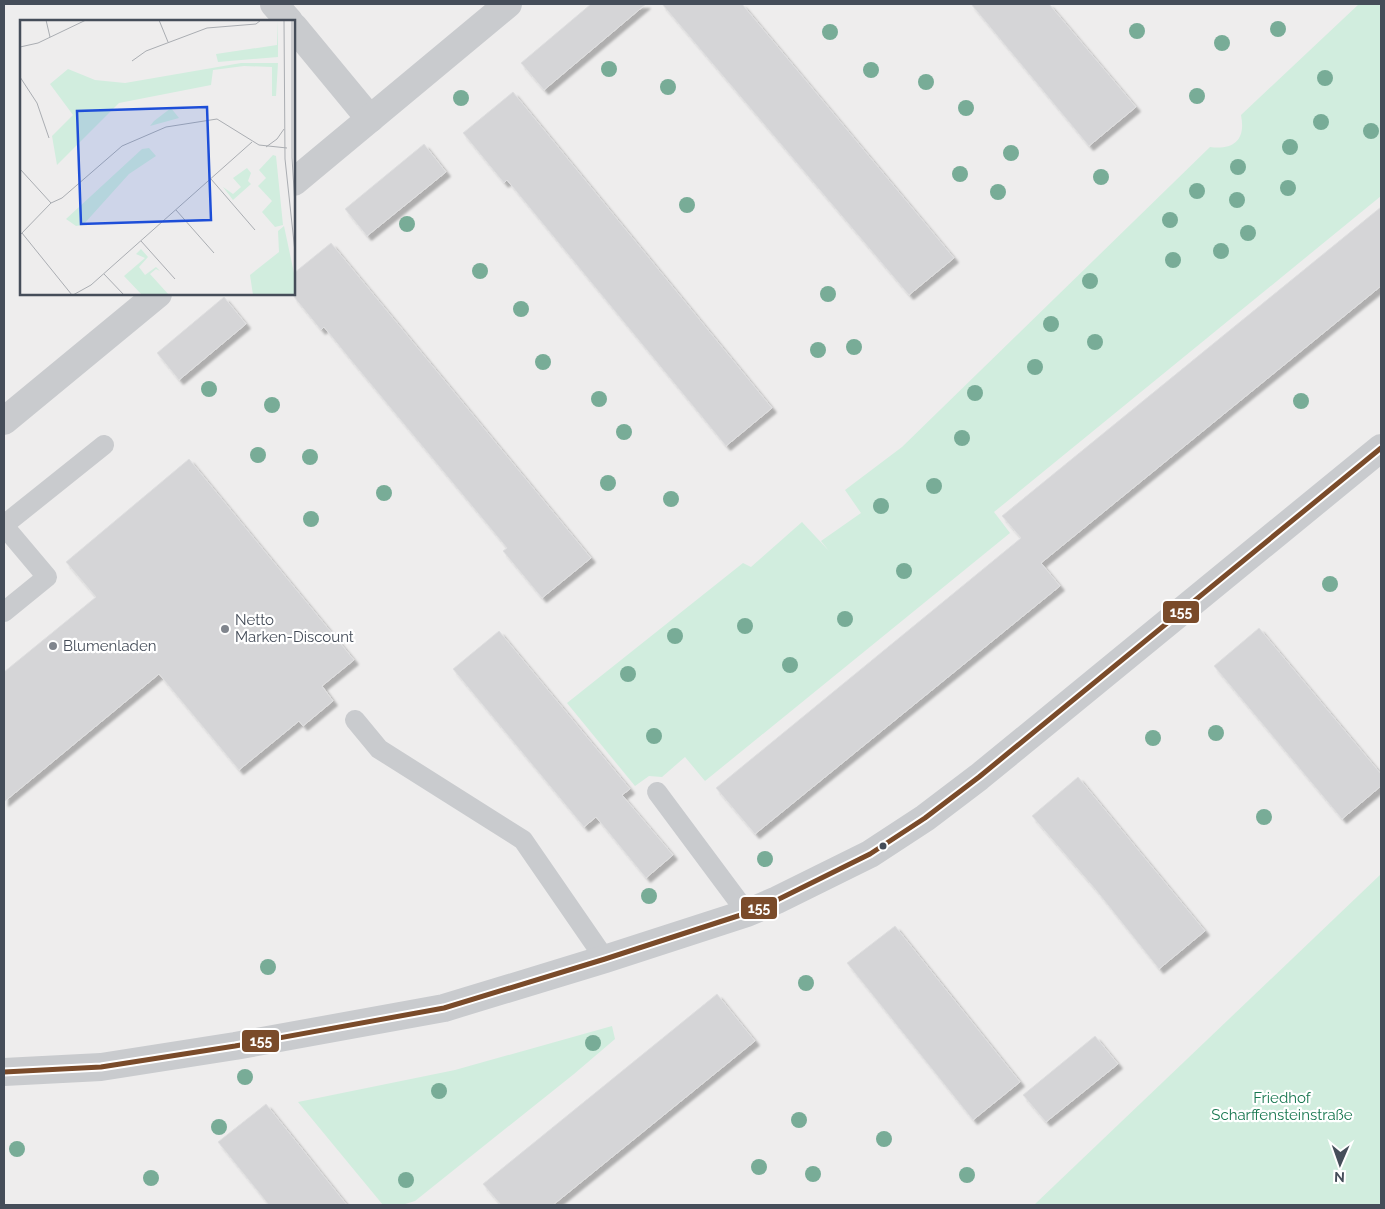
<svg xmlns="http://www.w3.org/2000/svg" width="1385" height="1209" font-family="Raleway,sans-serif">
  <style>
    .green { fill: #d1edde }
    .building { fill: #d5d5d7; stroke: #dfdfe0; filter: url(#shadow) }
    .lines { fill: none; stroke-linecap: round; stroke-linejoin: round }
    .service { stroke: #c9cbce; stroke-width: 20 }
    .minor { stroke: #c9cbce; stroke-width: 28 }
    .bus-1-casing { stroke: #fff; stroke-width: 9 }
    .bus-1 { stroke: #7a4b2a; stroke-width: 5 }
    .tree { fill: #78ac97 }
    .poi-dot { fill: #80858d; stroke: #fff; stroke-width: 2 }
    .bus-dot { fill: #454d59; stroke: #fff; stroke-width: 2 }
    .labels { text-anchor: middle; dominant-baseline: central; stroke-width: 4.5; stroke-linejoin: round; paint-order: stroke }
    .poi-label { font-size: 15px; fill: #454d59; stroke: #fff; text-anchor: start }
    .park-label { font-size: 15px; fill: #187750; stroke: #fff }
    .inset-road { fill: none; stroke: #aaadb2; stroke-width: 1 }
    .view { fill: #1d4ed8; fill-opacity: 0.15; stroke: #1d4ed8; stroke-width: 2.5 }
    .inset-edge { fill: none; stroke: #454d59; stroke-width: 2.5 }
    .line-badge { stroke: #fff; stroke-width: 2 }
    .badge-label { font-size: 14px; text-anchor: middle; font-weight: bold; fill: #fff }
  </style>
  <defs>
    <filter id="shadow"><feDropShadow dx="4.5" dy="4.5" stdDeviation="1" flood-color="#0004"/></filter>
  </defs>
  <rect width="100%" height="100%" fill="#eeeded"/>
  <!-- green -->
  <g class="green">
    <path d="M1359,4L1381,5V196L994,512L1010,533L705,781L685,757L662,777L649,776L635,786L567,703L743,563L751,567L802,522L829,551L821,541L861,513L845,490L902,447L1210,147C1234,150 1246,140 1241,115Z"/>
    <polygon points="1381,874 1381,1205 1034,1205"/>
    <polygon points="612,1026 615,1039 574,1074 415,1201 402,1205 383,1205 298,1102 455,1070"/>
  </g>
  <!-- building -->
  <g class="building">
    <polygon points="591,4 646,4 544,90 521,63"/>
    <polygon points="662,4 742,4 954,258 909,295"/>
    <polygon points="971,4 1049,4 1136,107 1089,146"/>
    <polygon points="513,92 772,408 726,446 507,180 504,183 463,133"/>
    <polygon points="424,144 446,172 367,236 345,209"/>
    <polygon points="1381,207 1381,286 1041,563 1060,586 755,834 716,788 1021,538 1002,516"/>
    <polygon points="331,243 591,558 542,598 503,551 507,548 350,359 324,327 321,330 294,297 294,273"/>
    <polygon points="224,297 246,324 179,380 157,353"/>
    <polygon points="189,459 354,660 322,686 333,701 303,726 299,721 239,770 159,674 4,802 4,672 96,597 66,562"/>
    <polygon points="1259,628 1381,774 1381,786 1342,819 1214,666"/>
    <polygon points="499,631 630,789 622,795 673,855 646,878 596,817 584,827 453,669"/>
    <polygon points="1078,777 1205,931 1159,969 1096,890 1032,816"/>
    <polygon points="895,926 1020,1082 973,1120 847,963"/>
    <polygon points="717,994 755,1041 553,1205 501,1205 483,1184"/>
    <polygon points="1095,1036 1118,1064 1046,1122 1023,1095"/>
    <polygon points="266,1104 347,1205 269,1205 218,1142"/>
  </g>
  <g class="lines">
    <!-- service -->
    <g class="service">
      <polyline points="4,525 104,445"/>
      <polyline points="4,526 47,577 4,612"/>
      <polyline points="355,720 379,749 523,840 605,959"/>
      <polyline points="657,792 747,913"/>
    </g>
    <!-- minor -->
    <g class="minor">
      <polyline points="274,4 289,21"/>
      <polyline points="294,27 370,119"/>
      <polyline points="294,182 508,4"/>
      <polyline points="4,421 158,294"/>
      <polyline points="4,1072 101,1067 235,1046 444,1008 605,959 747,913 777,900 870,854 925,818 979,777 1381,448"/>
    </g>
    <defs>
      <polyline id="bus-1" points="4,1072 101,1067 235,1046 444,1008 605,959 747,913 777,900 870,854 925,818 979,777 1381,448"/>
    </defs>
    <!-- bus-1 casing -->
    <use href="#bus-1" class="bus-1-casing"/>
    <!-- bus-1 -->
    <use href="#bus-1" class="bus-1"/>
  </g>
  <!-- trees -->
  <g class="tree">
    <circle cx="1278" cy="29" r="8"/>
    <circle cx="1137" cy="31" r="8"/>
    <circle cx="830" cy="32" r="8"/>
    <circle cx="1222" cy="43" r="8"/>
    <circle cx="609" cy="69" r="8"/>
    <circle cx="871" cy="70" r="8"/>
    <circle cx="1325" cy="78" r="8"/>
    <circle cx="926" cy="82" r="8"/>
    <circle cx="668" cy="87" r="8"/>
    <circle cx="1197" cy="96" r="8"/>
    <circle cx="461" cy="98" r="8"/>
    <circle cx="966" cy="108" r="8"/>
    <circle cx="1321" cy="122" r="8"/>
    <circle cx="1371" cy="131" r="8"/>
    <circle cx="1290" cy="147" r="8"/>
    <circle cx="1011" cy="153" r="8"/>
    <circle cx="1238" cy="167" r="8"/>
    <circle cx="960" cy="174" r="8"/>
    <circle cx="1101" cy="177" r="8"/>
    <circle cx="1288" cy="188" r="8"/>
    <circle cx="1197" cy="191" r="8"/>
    <circle cx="998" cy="192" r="8"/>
    <circle cx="1237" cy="200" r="8"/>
    <circle cx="687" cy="205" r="8"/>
    <circle cx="1170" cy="220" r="8"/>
    <circle cx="407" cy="224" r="8"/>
    <circle cx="1248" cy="233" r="8"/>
    <circle cx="1221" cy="251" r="8"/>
    <circle cx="1173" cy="260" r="8"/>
    <circle cx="480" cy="271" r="8"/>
    <circle cx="1090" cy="281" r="8"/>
    <circle cx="828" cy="294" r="8"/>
    <circle cx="521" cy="309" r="8"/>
    <circle cx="1051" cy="324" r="8"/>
    <circle cx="1095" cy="342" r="8"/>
    <circle cx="854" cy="347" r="8"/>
    <circle cx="818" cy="350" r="8"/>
    <circle cx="543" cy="362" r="8"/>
    <circle cx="1035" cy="367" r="8"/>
    <circle cx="209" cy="389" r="8"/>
    <circle cx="975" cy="393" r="8"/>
    <circle cx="599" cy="399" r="8"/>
    <circle cx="1301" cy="401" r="8"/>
    <circle cx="272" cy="405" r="8"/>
    <circle cx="624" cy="432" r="8"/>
    <circle cx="962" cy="438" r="8"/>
    <circle cx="258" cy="455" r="8"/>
    <circle cx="310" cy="457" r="8"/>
    <circle cx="608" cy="483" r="8"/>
    <circle cx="934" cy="486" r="8"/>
    <circle cx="384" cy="493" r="8"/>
    <circle cx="671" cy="499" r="8"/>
    <circle cx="881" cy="506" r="8"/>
    <circle cx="311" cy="519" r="8"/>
    <circle cx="904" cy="571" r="8"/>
    <circle cx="1330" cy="584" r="8"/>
    <circle cx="845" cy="619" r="8"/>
    <circle cx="745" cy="626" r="8"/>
    <circle cx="675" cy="636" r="8"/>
    <circle cx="790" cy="665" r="8"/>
    <circle cx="628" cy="674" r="8"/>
    <circle cx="1216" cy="733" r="8"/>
    <circle cx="654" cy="736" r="8"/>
    <circle cx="1153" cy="738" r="8"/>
    <circle cx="1264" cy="817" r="8"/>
    <circle cx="765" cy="859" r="8"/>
    <circle cx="649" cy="896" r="8"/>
    <circle cx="268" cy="967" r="8"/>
    <circle cx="806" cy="983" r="8"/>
    <circle cx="593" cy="1043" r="8"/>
    <circle cx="245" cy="1077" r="8"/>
    <circle cx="439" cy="1091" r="8"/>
    <circle cx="799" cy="1120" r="8"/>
    <circle cx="219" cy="1127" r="8"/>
    <circle cx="884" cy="1139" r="8"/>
    <circle cx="17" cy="1149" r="8"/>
    <circle cx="759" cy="1167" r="8"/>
    <circle cx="813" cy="1174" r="8"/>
    <circle cx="967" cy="1175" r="8"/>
    <circle cx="151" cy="1178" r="8"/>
    <circle cx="406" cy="1180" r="8"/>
  </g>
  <!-- markers -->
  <g class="poi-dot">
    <circle cx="225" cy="629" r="5"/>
    <circle cx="53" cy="646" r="5"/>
  </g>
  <circle class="bus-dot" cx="883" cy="846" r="4.5"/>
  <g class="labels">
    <!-- poi labels -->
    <g class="poi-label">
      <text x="235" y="620">Netto<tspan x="235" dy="17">Marken-Discount</tspan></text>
      <text x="63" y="646">Blumenladen</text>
    </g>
    <!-- park labels -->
    <g class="park-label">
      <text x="1282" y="1098">Friedhof<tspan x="1282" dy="17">Scharffensteinstraße</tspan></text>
    </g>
  </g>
  <!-- overview -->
  <g transform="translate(20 20)">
    <rect width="275" height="275" fill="#eeeded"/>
    <path d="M258,0V37L198,42L196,34L257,25ZM221,43H258L256,76H252V47L224,46L193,50L191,65L99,83L37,145L32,116L53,95L30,64L48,49L75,60L105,63ZM151,88L159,98L130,106L134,101ZM129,128L136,136L109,154L63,205L56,206L46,199L122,129ZM253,135L256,136L263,205L255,207L242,192L252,181L238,166L246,158L239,150ZM227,148L231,153L228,161L231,164L213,180L203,167L213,174L221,167L213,158ZM264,206L275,258V275H233L230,255L259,232L258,211ZM121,229L128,237L119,247L125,255L136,247L140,251L136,249L130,254L149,275H122L104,256L125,238L116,234Z" fill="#d1edde"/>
    <path class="inset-road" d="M26,0L30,17M139,0L148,22M264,0L265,139L275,232M272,0V138L275,185M0,27L18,23L66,0M112,41L126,31L187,8L236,4L241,0M0,57L17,83L29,118M246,127L257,119L264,109M0,149L31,183M191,159L235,210M156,190L194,233M2,213L52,275M0,215L31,183L42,178L102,126L146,107L197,99L239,125L267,128M121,221L155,259M84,254L104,275M53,275L71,265L232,122"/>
    <path class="view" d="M187,87L191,200L61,204L57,91Z"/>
    <rect width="275" height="275" class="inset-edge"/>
  </g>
  <g class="line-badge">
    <rect x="1162" y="600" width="38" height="24" rx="5" fill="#7a4b2a"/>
    <rect x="740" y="896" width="38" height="24" rx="5" fill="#7a4b2a"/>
    <rect x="241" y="1029" width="39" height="24" rx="5" fill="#7a4b2a"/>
  </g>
  <g class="badge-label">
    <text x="1181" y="617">155</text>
    <text x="759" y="913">155</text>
    <text x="261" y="1046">155</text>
  </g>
  <!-- border -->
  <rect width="1385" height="1209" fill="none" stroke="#454d59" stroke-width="10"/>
  <!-- north arrow -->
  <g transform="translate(1340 1164) rotate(182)" stroke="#ffffff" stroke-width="4" paint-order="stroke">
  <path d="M0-4L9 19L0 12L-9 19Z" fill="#454d59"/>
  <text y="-8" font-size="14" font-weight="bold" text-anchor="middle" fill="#454d59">N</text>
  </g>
</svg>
